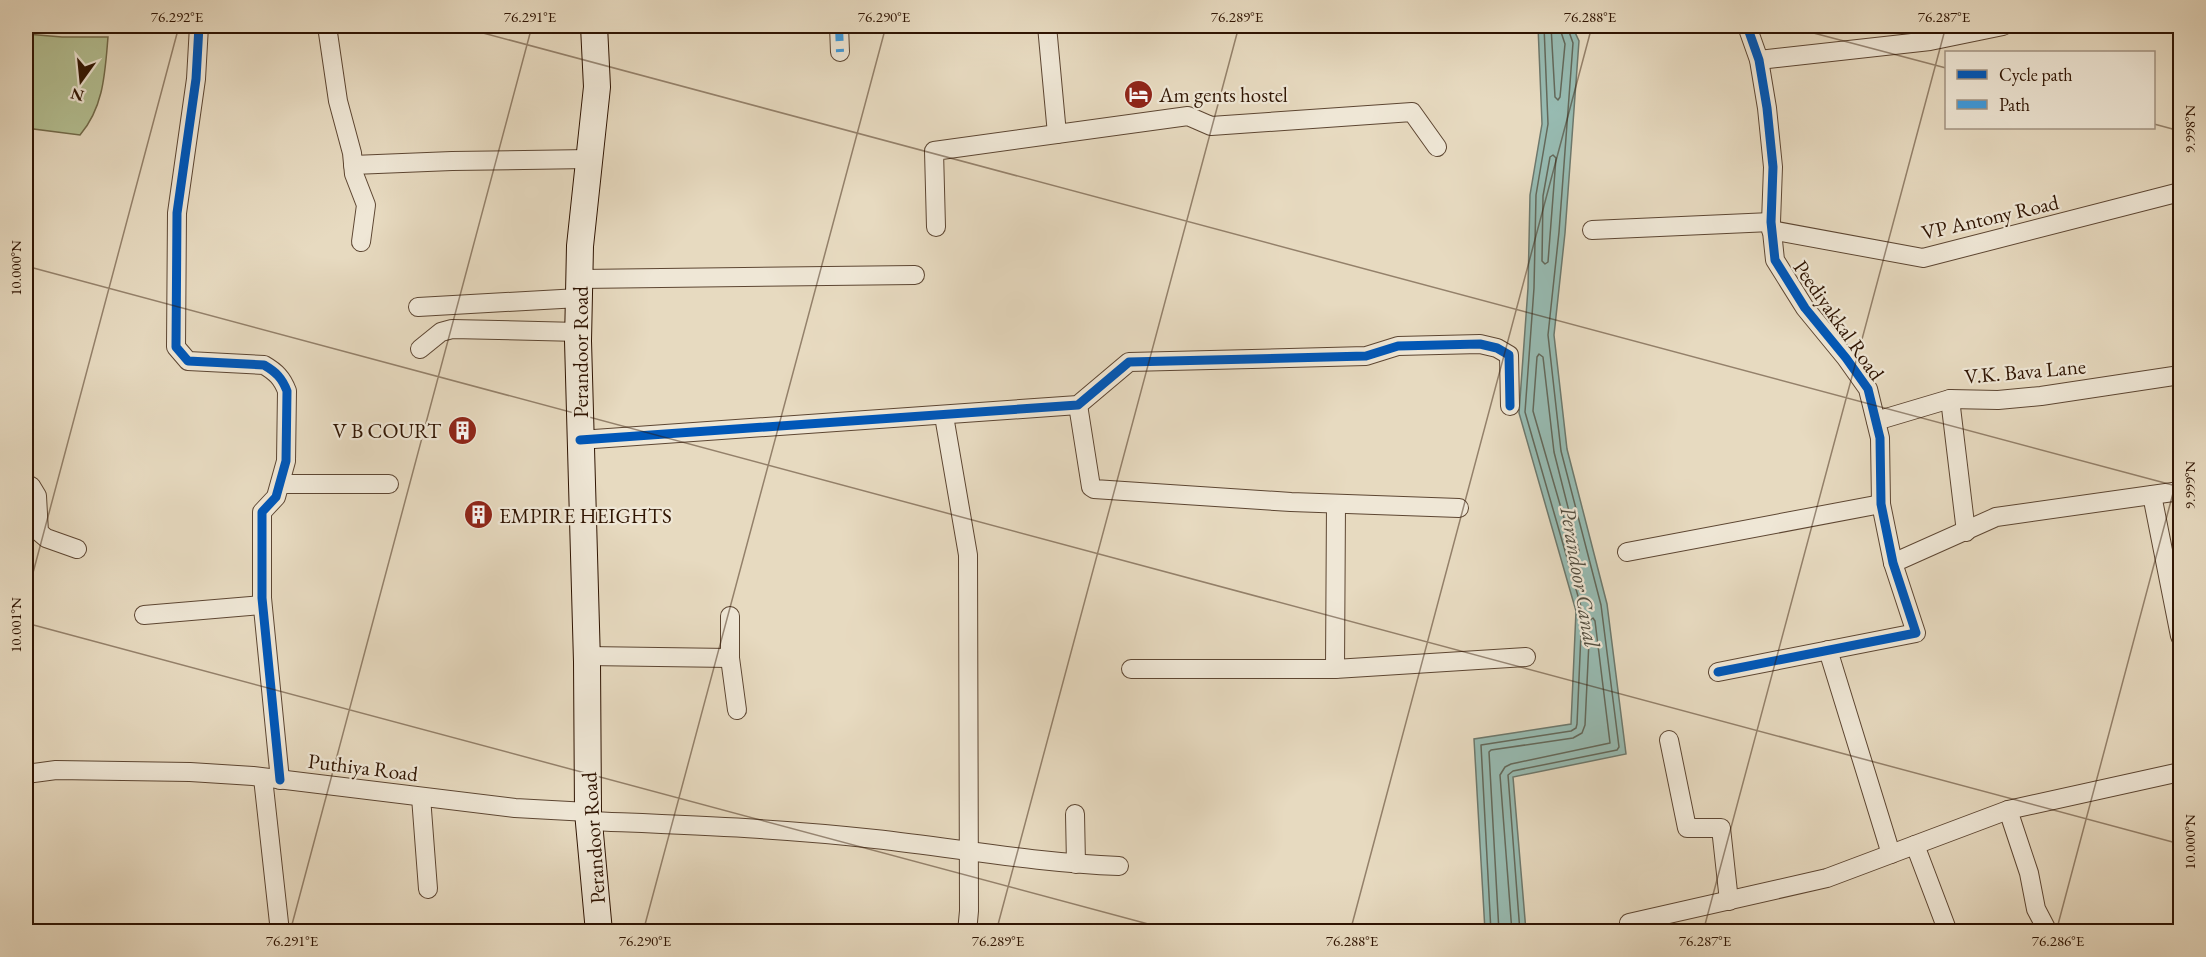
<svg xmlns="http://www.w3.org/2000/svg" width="2206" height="957" font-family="'EB Garamond',serif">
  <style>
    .green { fill: #b4c093; stroke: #726a4a; stroke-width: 1.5 }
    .water { fill: #97bbb2; stroke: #6d786c; stroke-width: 1.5 }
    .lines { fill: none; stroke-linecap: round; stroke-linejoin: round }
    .shore { stroke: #63685a; stroke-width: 1.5 }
    .minor-casing { stroke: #5d4632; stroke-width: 20 }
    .secondary-casing { stroke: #2f1402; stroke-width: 28 }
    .minor { stroke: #efe7d6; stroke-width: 18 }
    .secondary { stroke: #efe7d6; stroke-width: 26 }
    .quiet { stroke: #3d9add; stroke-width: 8; stroke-dasharray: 15 8; stroke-linecap: butt }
    .cycleway-casing { stroke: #efe7d6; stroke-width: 13 }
    .cycleway { stroke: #0057b8; stroke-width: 9 }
    .ticks { fill: none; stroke: #2f1402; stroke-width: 1.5; stroke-opacity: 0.45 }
    .labels { text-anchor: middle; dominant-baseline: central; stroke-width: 4.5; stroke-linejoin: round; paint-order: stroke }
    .poi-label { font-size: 21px; fill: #2f1402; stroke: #efe7d6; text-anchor: start }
    .street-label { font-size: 21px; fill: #2f1402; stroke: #efe7d6 }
    .water-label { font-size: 22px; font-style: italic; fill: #534e40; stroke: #efe7d6 }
    .neatline { fill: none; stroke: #2f1402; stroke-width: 2 }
    .ticks-label { font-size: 15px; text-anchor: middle; fill: #2f1402 }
  </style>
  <rect width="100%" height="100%" fill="#e7dac0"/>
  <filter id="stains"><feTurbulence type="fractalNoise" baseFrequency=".00333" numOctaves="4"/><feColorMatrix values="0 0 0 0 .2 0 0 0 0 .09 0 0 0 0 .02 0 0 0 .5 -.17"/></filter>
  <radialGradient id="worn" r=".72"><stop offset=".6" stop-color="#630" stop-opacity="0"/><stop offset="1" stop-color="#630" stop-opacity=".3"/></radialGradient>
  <!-- green -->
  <path class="green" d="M26,34L62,37H108C105,72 104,107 80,135L26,128Z"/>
  <!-- water -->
  <polygon class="water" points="1538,26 1572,26 1579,41 1565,233 1554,335 1567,449 1607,604 1626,754 1513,777 1526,931 1485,931 1474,739 1571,724 1576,611 1519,413 1528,288 1530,195 1542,124"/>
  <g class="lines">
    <!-- shore -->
    <g class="shore">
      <polyline points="1551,26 1555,97 1558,100 1560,97 1565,44 1559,26"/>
      <polygon points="1553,155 1556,158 1548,262 1545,264 1542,261 1543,196 1550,157"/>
      <polygon points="1539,354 1543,357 1554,452 1579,551 1577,555 1574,553 1533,411 1537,357"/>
      <polyline points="1491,932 1481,745 1571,731 1576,728 1577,724 1582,610 1525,412 1534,288 1536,195 1548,124 1544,26"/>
      <polyline points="1499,932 1489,752 1491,750 1573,738 1582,733 1585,725 1590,620 1593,618 1595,621 1610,743 1511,764 1505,767 1500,775 1512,932"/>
      <polyline points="1520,932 1508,775 1513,771 1617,750 1619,747 1601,605 1561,451 1548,335 1559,232 1573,43 1567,26"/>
    </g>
    <defs>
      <g id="minor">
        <path d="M199,26L196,79L177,213L176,347L188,361L264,365C276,372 282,378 287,391L286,461L276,497L262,512V598L280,780"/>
        <polyline points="327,26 338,101 352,153 354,174 366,205 361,242"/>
        <polyline points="839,26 840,52"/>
        <polyline points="1047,26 1057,134"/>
        <polyline points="1759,60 1930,41 2003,26"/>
        <polyline points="353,165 452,161 589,159"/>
        <polyline points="936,227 934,151 1188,116 1211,126 1412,112 1437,147"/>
        <polyline points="1592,230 1771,222"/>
        <polyline points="1771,230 1923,258 2180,192"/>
        <polyline points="580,279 915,275"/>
        <polyline points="418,307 579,298"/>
        <polyline points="420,349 441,332 452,329 579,332"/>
        <polyline points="1950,399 1966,532"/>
        <polyline points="1078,405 1091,487 1094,489 1291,502 1459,508"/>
        <polyline points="944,416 968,555 969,911 967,932"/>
        <polyline points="1876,421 1950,399 1998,400 2041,396 2180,375"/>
        <polyline points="580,440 1078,405 1129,362 1366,356 1398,346 1480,344 1497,348 1509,355 1510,406"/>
        <polyline points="26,484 31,486 37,496 39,532 46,538 77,549"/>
        <polyline points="280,484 389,484"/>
        <polyline points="2152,495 2180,636"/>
        <polyline points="1627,552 1881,504"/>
        <polyline points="1893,563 1996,517 2180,491"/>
        <polyline points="144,615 262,605"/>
        <polyline points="730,616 730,658 737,710"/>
        <polyline points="1828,650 1891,854"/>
        <polyline points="587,656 730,658"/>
        <polyline points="1131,669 1335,669 1526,657"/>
        <polyline points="1335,669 1336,504"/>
        <polyline points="1718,672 1916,633 1893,563 1881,504 1880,438 1868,389 1846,358 1805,308 1775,260 1771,222 1773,167 1767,108 1759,60 1747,26"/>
        <polyline points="1669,740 1687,828 1721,828 1729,901"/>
        <polyline points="26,774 56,770 190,772 253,776 515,808 588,812"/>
        <polyline points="263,778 280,932"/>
        <polyline points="421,797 428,889"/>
        <polyline points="2008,810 2029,873 2036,909 2048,932"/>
        <polyline points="1075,814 1076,864"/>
        <path d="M589,821C684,825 780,828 875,839C957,848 1037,863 1119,866"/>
        <polyline points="1915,845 1948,932"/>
        <polyline points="1629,923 1827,878 2008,810 2180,772"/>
      </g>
      <polyline id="secondary" points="594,26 597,87 580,246 578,341 587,662 588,812 599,932"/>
    </defs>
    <!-- minor casing -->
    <use href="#minor" class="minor-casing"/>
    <!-- secondary casing -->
    <use href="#secondary" class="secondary-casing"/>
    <!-- minor -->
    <use href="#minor" class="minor"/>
    <!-- secondary -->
    <use href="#secondary" class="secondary"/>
    <!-- quiet -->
    <polyline class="quiet" points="839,26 840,52"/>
    <defs>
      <g id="cycleway">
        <path d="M199,26L196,79L177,213L176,347L188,361L264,365C276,372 282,378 287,391L286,461L276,497L262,512V598L280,780"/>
        <polyline points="580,440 1078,405 1129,362 1366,356 1398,346 1480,344 1497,348 1509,355 1510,406"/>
        <polyline points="1718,672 1916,633 1893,563 1881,504 1880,438 1868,389 1846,358 1805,308 1775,260 1771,222 1773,167 1767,108 1759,60 1747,26"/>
      </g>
    </defs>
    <!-- cycleway casing -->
    <use href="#cycleway" class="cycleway-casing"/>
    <!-- cycleway -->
    <use href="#cycleway" class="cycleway"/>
  </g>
  <!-- ticks -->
  <path class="ticks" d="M457,26L2180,487M1787,26L1946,68M2154,124L2180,131M26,266L2180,844M26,599L179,26M26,623L1178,932M290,932L532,26M643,932L886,26M996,932L1239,26M1350,932L1592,26M1703,932L1946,26M2056,932L2180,467"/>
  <!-- icons -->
  <defs>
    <symbol id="hotel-disc" viewBox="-11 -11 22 22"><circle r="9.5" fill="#8f2418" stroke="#efe7d6"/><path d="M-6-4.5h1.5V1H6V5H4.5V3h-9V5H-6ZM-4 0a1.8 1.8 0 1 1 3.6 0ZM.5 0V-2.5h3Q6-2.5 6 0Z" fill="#fff"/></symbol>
    <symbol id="building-disc" viewBox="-11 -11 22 22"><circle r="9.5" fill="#8f2418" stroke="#efe7d6"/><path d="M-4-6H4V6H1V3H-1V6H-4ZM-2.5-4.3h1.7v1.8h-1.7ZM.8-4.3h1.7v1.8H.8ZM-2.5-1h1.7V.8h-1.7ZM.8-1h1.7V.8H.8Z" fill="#fff"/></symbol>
  </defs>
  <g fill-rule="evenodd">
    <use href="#hotel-disc" x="1122" y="78" width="33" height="33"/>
    <use href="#building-disc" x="446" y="414" width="33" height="33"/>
    <use href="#building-disc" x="462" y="498" width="33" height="33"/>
  </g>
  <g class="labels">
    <!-- poi labels -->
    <g class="poi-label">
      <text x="1159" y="94">Am gents hostel</text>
      <text x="441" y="430" text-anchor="end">V B COURT</text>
      <text x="499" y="515">EMPIRE HEIGHTS</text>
    </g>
    <!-- street labels -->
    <g class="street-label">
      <text transform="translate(1990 217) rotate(-13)">VP Antony Road</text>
      <text transform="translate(1839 320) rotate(55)">Peediyakkal Road</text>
      <text transform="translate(580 352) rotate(-90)">Perandoor Road</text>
      <text transform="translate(2025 371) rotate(-5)">V.K. Bava Lane</text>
      <text transform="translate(363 767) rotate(7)">Puthiya Road</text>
      <text transform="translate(593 838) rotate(-94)">Perandoor Road</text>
    </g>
    <!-- water labels -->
    <g class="water-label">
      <text transform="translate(1580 577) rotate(80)">Perandoor Canal</text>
    </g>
  </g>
  <!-- margin -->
  <rect width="2206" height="957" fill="none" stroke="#e7dac0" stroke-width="66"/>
  <!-- legend -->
  <rect x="1945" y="51" width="210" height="78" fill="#efe7d6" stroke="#a29381" stroke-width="1.5"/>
  <rect x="1957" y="70" width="30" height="9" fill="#0057b8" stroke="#a29381" stroke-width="1.5"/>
  <text x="1999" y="81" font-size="18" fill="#2f1402">Cycle path</text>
  <rect x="1957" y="100" width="30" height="9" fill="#3d9add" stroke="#a29381" stroke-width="1.5"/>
  <text x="1999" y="111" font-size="18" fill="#2f1402">Path</text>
  <!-- north arrow -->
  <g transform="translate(81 81) rotate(195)" stroke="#efe7d6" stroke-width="4.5" paint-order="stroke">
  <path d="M0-4.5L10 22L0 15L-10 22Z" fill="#2f1402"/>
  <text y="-9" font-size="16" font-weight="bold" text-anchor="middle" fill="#2f1402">N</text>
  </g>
  <rect x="33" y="33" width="2140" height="891" class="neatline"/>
  <g class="ticks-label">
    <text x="177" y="22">76.292°E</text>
    <text x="530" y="22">76.291°E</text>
    <text x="884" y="22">76.290°E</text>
    <text x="1237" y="22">76.289°E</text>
    <text x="1590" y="22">76.288°E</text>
    <text x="1944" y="22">76.287°E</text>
    <text transform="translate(2190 129) rotate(-90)" y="5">9.998°N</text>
    <text transform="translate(16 268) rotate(-90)" y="5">10.000°N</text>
    <text transform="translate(2190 485) rotate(-90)" y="5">9.999°N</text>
    <text transform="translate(16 625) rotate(-90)" y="5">10.001°N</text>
    <text transform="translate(2190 842) rotate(-90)" y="5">10.000°N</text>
    <text x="292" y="946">76.291°E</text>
    <text x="645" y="946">76.290°E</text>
    <text x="998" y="946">76.289°E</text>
    <text x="1352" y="946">76.288°E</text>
    <text x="1705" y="946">76.287°E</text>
    <text x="2058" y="946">76.286°E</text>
  </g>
  <rect width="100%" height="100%" filter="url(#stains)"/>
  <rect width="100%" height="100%" fill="url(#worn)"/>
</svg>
